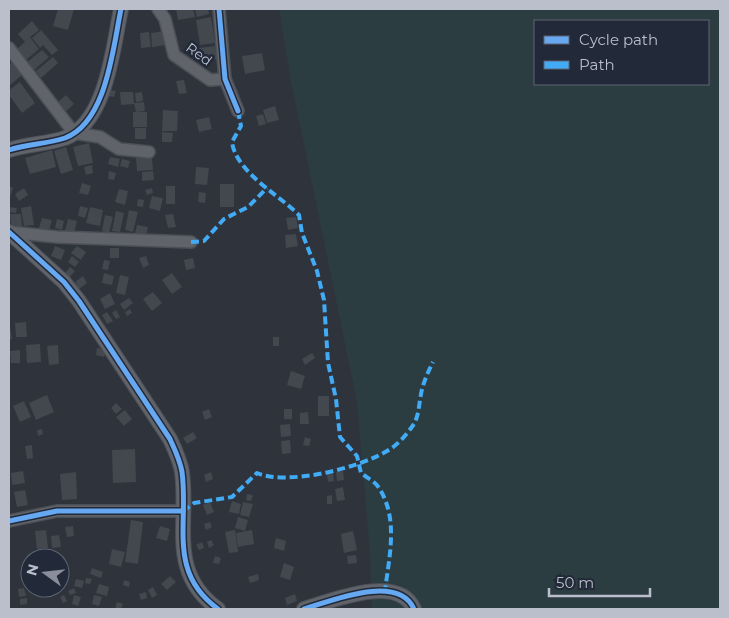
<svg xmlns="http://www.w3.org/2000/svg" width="729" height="618" font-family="Montserrat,sans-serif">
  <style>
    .green { fill: #2c3d42; fill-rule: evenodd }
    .building { fill: #43474e }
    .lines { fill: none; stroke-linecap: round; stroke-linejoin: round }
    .minor-casing { stroke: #4c4f55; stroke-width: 14 }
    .tertiary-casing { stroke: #4c4f55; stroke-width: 16 }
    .minor { stroke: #60636a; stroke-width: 11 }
    .tertiary { stroke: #60636a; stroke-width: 14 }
    .quiet { stroke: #42abf6; stroke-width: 4; stroke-dasharray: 8 4; stroke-linecap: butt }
    .cycleway-casing { stroke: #222938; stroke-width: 8 }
    .cycleway { stroke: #66a8f1; stroke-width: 5 }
    .labels { text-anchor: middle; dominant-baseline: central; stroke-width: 5; stroke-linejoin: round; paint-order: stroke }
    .street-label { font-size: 14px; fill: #bbbfcc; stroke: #222938 }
  </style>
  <rect width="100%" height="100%" fill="#2f333c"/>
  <!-- green -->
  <path class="green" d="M279,9H720V609H372L370,552L357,402L291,81ZM535,21H708V84H535Z"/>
  <!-- building -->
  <g class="building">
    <polygon points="58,9 74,9 68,30 53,26"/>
    <polygon points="176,9 193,9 195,17 178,20"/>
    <polygon points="195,9 208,9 209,14 197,17"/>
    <polygon points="211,17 215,43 200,45 196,20"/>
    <polygon points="32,21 39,30 30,37 39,49 26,60 17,49 25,42 18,34"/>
    <polygon points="41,30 58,50 52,55 43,45 40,48 32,38"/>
    <polygon points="165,31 166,45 152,47 151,33"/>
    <polygon points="149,32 151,47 141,48 140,33"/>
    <polygon points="215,46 217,59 201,61 199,48"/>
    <polygon points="42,50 49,57 34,70 27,62"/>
    <polygon points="262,53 265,70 245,74 242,56"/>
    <polygon points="53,57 58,63 41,78 36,71"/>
    <polygon points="12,62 22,75 9,86 9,65"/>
    <polygon points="184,80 187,93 179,94 176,81"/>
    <polygon points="20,82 35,103 22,113 9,95 9,90"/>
    <polygon points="109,90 116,91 114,97 108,96"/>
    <polygon points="120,92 133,92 134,104 121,105"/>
    <polygon points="142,92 143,101 136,102 135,93"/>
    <polygon points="66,95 74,104 65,112 57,103"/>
    <polygon points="144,102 145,111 136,112 134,103"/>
    <polygon points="275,106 279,120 267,123 263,110"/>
    <polygon points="163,110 178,111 177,131 162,131"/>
    <rect x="133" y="112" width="14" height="15"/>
    <polygon points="263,114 266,124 259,126 256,116"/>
    <polygon points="209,117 212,129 199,132 196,120"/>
    <rect x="135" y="128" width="11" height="11"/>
    <polygon points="162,132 173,133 172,142 162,142"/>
    <polygon points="89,143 93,163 78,166 73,147"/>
    <polygon points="66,147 73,170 61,174 54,151"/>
    <polygon points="52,150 56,167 30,174 25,158"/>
    <polygon points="110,157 120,159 118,167 108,164"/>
    <polygon points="152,157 153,170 137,171 136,158"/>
    <polygon points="122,159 130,161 128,168 120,166"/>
    <polygon points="92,165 93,173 86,175 84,167"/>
    <polygon points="196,167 209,168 207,185 195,184"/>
    <polygon points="109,171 116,173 114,180 108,179"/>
    <polygon points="153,171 154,180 142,181 142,172"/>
    <polygon points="82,183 91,186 88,195 79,193"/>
    <rect x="220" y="184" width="14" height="23"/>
    <polygon points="9,186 13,188 10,197 9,196"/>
    <rect x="166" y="186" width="9" height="18"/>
    <polygon points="24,188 28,195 19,201 15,194"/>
    <polygon points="152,188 153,193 147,195 145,190"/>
    <polygon points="119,189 128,191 125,205 115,202"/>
    <polygon points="199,192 206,193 205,203 198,202"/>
    <polygon points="152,196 163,198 160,211 149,208"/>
    <polygon points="138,199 144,200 143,207 137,206"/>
    <polygon points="31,206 34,225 24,226 21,208"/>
    <polygon points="80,206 88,208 85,218 78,216"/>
    <polygon points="9,207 17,208 16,213 9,212"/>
    <polygon points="90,207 103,210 100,226 86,223"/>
    <polygon points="129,210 138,212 133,232 125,230"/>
    <polygon points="116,211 124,213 120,232 112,231"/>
    <polygon points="10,214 21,214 22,226 11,226"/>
    <polygon points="173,214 176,227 168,228 165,215"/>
    <polygon points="105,215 113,217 109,233 102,231"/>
    <polygon points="296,217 298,228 288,230 286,218"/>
    <polygon points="42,218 52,220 48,234 38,231"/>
    <polygon points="57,219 64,221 62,230 55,228"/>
    <polygon points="68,219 77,221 74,233 65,231"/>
    <polygon points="137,225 148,227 145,240 134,237"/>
    <polygon points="296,234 298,246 286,248 285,235"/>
    <polygon points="55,246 65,250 61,260 51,256"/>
    <polygon points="77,246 86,252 81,260 71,253"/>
    <rect x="110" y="248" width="9" height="10"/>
    <polygon points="72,256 79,262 75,267 68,262"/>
    <polygon points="146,256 149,265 143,268 139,258"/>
    <polygon points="193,258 195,268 186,270 184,260"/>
    <polygon points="104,260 110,261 108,270 102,269"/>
    <polygon points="70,267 75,271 70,277 65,273"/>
    <polygon points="104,273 114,276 112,285 102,283"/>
    <polygon points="172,273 182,287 172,294 162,280"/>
    <polygon points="120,275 129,277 125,295 116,293"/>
    <polygon points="83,276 87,283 79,289 75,282"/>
    <polygon points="153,292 162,303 152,311 143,299"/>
    <polygon points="110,293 115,304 105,309 100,299"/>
    <polygon points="129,298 133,303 124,310 120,304"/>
    <polygon points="130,309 132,313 127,316 125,312"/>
    <polygon points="116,310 120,317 116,319 112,313"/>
    <polygon points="107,312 113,321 107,324 102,315"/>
    <polygon points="9,320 12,339 9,340"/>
    <polygon points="26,322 27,337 16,337 15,323"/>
    <rect x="273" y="337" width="6" height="9"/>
    <polygon points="40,344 41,362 27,363 26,345"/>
    <polygon points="58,345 59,364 49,365 47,346"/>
    <polygon points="97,348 106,350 104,357 96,355"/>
    <polygon points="20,350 20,363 11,363 10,351"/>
    <polygon points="312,353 315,358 305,365 302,359"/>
    <polygon points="291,371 305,376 301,389 287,385"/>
    <polygon points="47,395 54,412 36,420 29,403"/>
    <rect x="318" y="396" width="11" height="20"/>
    <polygon points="24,401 31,417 20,422 13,406"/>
    <polygon points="116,403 122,409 116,414 111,408"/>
    <polygon points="209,409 212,417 205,420 202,412"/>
    <rect x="284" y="409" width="8" height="10"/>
    <polygon points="125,410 132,419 124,426 116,417"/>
    <polygon points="308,412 309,424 300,424 300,413"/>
    <polygon points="290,424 291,436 281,437 280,425"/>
    <polygon points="42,429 43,434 38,436 37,430"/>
    <polygon points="193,432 197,438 187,444 183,438"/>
    <polygon points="305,437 311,439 309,446 303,445"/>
    <polygon points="290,440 291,453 282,454 281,441"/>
    <polygon points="32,445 33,458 27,459 25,446"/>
    <polygon points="135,449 136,482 113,483 112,450"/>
    <polygon points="23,471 25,483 12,485 11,473"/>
    <polygon points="343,471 344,480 337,481 336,472"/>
    <polygon points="76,472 77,499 62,500 60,474"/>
    <polygon points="211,472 213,479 206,482 204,475"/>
    <polygon points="333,473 334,481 328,482 327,474"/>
    <polygon points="343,487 345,500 337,501 335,489"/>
    <polygon points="25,490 28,505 17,507 14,492"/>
    <polygon points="247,494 253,495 251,501 246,500"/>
    <polygon points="332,495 332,504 327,504 327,496"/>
    <polygon points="232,501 241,504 239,514 229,512"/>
    <polygon points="210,502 214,512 207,515 203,505"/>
    <polygon points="243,502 253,504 249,517 240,515"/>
    <polygon points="238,517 248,520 245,531 235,528"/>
    <polygon points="131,520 143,522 138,564 125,562"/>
    <polygon points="210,522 212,527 206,530 204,524"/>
    <polygon points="73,526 74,536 67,537 65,527"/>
    <polygon points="160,526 170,529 167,541 156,538"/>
    <polygon points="46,530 48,548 37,549 35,531"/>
    <polygon points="235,530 238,552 229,553 225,532"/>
    <polygon points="252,530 254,544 238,547 236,533"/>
    <polygon points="353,531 357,550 344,553 341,534"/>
    <polygon points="59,535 61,547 52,548 51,536"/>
    <polygon points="276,538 286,541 284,551 274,548"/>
    <polygon points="211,540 214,545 209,548 207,542"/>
    <polygon points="202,542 204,548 199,550 196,545"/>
    <polygon points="112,549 125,552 121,567 109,564"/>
    <polygon points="356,555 357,563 348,564 347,556"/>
    <polygon points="215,556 221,558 219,564 213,563"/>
    <polygon points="284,563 294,567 290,580 280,577"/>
    <polygon points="92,568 103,572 101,578 90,574"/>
    <polygon points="258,574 259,580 250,583 248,577"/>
    <polygon points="170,576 176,582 167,590 161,584"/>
    <polygon points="86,578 92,579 90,584 85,583"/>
    <polygon points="76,579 84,581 82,588 74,586"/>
    <polygon points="124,580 130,582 129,587 123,585"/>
    <polygon points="99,584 109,587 107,596 96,593"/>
    <polygon points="153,587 157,595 152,598 148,590"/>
    <polygon points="24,588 26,596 19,597 18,589"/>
    <polygon points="74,588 76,593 70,595 68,591"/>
    <polygon points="146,592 147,598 141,600 139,594"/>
    <polygon points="295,594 297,601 287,605 285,598"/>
    <polygon points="64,595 67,601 63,603 60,597"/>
    <polygon points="74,595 81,597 78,606 72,604"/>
    <polygon points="94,595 102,597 99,606 92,604"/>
    <polygon points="27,598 27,604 20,605 20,599"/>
    <polygon points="117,602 123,604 121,609 115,609"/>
  </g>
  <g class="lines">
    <defs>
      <g id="minor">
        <polyline points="158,9 165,19 174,55 210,80 225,79"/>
        <polyline points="219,9 225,79 238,111"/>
        <polyline points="9,48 74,133 100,137 119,149 149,152"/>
        <polyline points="9,232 57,237 191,242"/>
        <polyline points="9,521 57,511 183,511"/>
      </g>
      <g id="tertiary">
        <path d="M9,150C27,144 47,144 65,138C107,122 113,47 121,9"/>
        <path d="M9,232L64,282L79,301L170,439C175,450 180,460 182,472C189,524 167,572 218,609"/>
        <path d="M304,609C331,601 398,573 414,609"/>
      </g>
    </defs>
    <!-- minor casing -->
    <use href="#minor" class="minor-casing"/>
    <!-- tertiary casing -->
    <use href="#tertiary" class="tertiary-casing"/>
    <!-- minor -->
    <use href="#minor" class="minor"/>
    <!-- tertiary -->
    <use href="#tertiary" class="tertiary"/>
    <!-- quiet -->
    <g class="quiet">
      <path d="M238,111L241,126L232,142C236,172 279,195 299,215L302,233L317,271L324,300L328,363L336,399L340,437L357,456L361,473C367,478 375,481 379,488C399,519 389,557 385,591"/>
      <polyline points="191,242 204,241 224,219 248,207 267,188"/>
      <path d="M183,511L194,503L232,497L257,473C287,486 359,468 387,451C398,445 407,434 414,424C419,415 419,404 421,394C423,383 428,372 433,362"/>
    </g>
    <defs>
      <g id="cycleway">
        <polyline points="219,9 225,79 238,111"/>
        <path d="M9,150C27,144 47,144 65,138C107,122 113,47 121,9"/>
        <path d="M9,232L64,282L79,301L170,439C175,450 180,460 182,472C189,524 167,572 218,609"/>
        <polyline points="9,521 57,511 183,511"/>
        <path d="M304,609C331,601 398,573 414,609"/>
      </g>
    </defs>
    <!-- cycleway casing -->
    <use href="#cycleway" class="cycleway-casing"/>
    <!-- cycleway -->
    <use href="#cycleway" class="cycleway"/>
  </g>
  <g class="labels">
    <!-- street labels -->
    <g class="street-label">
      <text transform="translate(199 54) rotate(36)">Red</text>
    </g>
  </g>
  <!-- border -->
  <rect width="729" height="618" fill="none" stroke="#bbbfcc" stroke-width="20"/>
  <!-- legend -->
  <rect x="534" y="20" width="175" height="65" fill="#222938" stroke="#5f6573"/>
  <rect x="544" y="36" width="25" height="8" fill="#66a8f1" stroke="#5f6573"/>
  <text x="579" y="45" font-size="15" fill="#bbbfcc">Cycle path</text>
  <rect x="544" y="61" width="25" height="8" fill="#42abf6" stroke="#5f6573"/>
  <text x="579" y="70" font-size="15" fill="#bbbfcc">Path</text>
  <!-- north arrow -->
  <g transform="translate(45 573) rotate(285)"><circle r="24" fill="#222938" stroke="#5f6573"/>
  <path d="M0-4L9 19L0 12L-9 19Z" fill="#8a8e9a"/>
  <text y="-8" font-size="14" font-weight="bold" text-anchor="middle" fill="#bbbfcc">N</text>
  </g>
  <!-- scale -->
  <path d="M549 588v8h101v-8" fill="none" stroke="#bbbfcc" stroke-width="2.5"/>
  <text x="556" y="588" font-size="15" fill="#bbbfcc" stroke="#222938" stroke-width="4" paint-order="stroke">50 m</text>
</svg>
